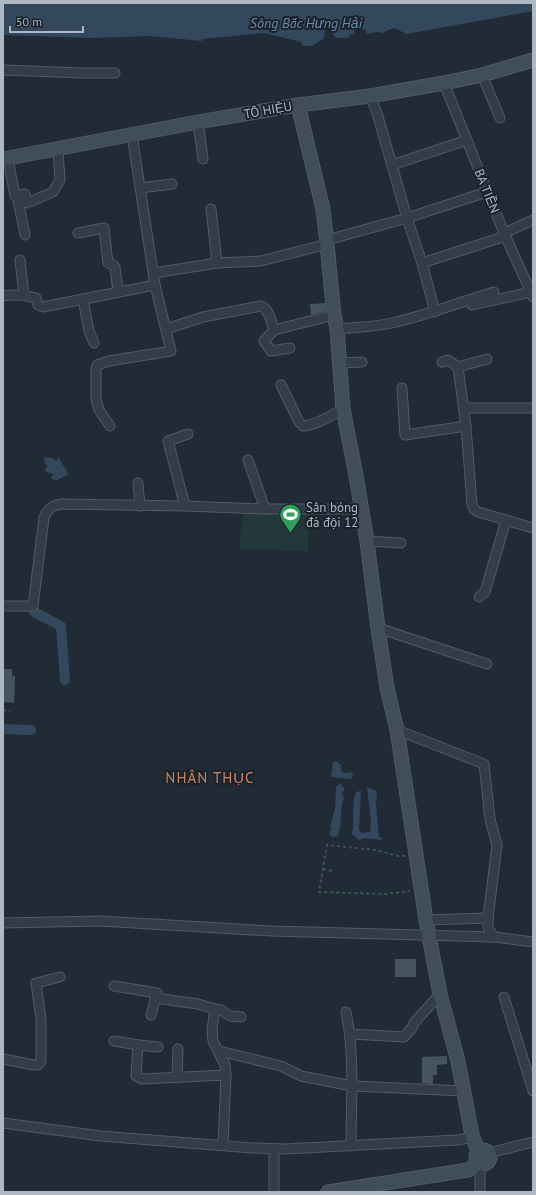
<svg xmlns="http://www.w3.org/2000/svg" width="536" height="1195" font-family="'PT Sans',sans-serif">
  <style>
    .green { fill: #233838 }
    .water { fill: #33485d }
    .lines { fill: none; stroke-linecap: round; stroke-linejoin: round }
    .canal { stroke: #33485d; stroke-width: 10 }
    .building { fill: #465360 }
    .street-casing { stroke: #515b65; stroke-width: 11 }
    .secondary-casing { stroke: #515b65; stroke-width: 15 }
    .path { stroke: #3f5454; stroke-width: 2; stroke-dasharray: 3 3; stroke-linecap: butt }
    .street { stroke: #333d47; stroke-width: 9 }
    .secondary { stroke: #414d5a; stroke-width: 13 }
    .labels { text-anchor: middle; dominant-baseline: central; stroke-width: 4; stroke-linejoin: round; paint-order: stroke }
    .street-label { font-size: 13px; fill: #adb8c4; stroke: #19222b }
    .poi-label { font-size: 13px; fill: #adb8c4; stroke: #19222b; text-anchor: start }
    .water-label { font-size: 14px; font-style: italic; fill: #6e8ba7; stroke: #19222b }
    .quarter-label { font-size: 15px; letter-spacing: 1px; fill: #d1845b; stroke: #19222b }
  </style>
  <rect width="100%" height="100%" fill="#202b36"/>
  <!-- green -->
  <polygon class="green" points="243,513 309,514 308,551 239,549"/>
  <!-- water -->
  <g class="water">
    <polygon points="3,3 533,3 533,11 406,34 395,28 388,30 383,33 376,32 367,34 365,29 361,30 360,28 354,31 354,35 350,34 348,38 336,38 333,35 332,30 325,29 324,38 312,46 303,46 301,42 265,33 202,39 202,41 149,36 93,38 3,35"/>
    <polygon points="57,455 68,473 67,475 57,480 51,479 53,474 46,472 45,469 47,468 47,465 44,464 46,462 43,457 53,458 56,461 58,460"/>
    <polygon points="336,761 341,765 341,771 344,773 351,772 353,774 352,779 331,777 333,762"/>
    <polygon points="340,783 345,790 342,792 344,799 342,802 340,827 338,836 332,837 329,834 332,828 330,827 335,808 336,787"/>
    <path d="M367,787L377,791L376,803L379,837L382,838V840L364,838L358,840L357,838L352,834C355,819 351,806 356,792L361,791L359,830L362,833L370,832L371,822Z"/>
  </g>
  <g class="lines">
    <!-- canal -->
    <g class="canal">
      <polyline points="34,612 61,626 65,680"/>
      <polyline points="3,729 31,730"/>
    </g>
  </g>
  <!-- building -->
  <g class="building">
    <polygon points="325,303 326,311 311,315 310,304"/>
    <polygon points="3,669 12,669 12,676 15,676 14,703 3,702"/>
    <rect x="395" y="959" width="21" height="18"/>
    <polygon points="447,1056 447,1064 437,1065 437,1075 433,1075 433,1084 422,1083 422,1057"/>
  </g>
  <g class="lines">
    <defs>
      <g id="street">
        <polyline points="3,70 82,73 115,73"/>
        <polyline points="482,75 500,118"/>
        <polyline points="444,83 504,233 533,297"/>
        <polyline points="370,96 377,113 407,218 422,263 435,312"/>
        <polyline points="198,122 203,159"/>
        <polyline points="8,158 15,196 25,194 27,203 53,192 60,180 58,149"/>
        <polyline points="392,165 467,140"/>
        <polyline points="140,188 172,184"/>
        <polyline points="17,195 25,235"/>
        <polyline points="211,209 217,263"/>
        <polyline points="78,233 104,228 108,263 113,265 115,267 118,292"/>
        <polyline points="504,233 533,220"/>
        <polyline points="327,240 407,218 487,192"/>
        <polyline points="20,260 24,295"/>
        <polyline points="422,263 506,236"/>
        <polyline points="154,273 217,263 261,261 327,244"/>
        <path d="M3,296C14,294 26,295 36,298L38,305L43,307L155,285"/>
        <polyline points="83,299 89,331 94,343"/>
        <polyline points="472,305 531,292"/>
        <path d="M166,329L203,317L261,306C270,309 271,323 274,330L334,315"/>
        <path d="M337,329C356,327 374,327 392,323C427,315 460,302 494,292"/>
        <polyline points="274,330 264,341 271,351 290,348"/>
        <polyline points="487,359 458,367 466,426 472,504 474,509 478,512 533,528"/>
        <polyline points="442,362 448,360 458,367"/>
        <polyline points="339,363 362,362"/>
        <path d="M281,385L299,422L303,426C315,426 332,415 343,409"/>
        <polyline points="402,388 405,435 466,426"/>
        <polyline points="464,408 533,408"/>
        <polyline points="110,426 99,410 96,399 96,369 97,365 109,361 171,351 155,285 132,135"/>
        <polyline points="248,460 265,509"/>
        <polyline points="138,483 140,506"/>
        <polyline points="185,506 168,441 188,434"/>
        <polyline points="367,541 401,543"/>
        <polyline points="479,597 485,592 506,520"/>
        <path d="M3,606H33L44,518C47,509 52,505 62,504L185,506L265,509H361"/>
        <polyline points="378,628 487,664"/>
        <polyline points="397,730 484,764 490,819 497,845 488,918 488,928 494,937"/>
        <polyline points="426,920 488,918"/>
        <polyline points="3,923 100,921 271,931 494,937 533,942"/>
        <polyline points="114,986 157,993 151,1015"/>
        <polyline points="504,997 533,1091"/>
        <polyline points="155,998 198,1004 215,1009"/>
        <path d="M346,1012C355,1056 351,1102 351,1146"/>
        <polyline points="351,1034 404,1037 412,1028 414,1023 440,994"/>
        <polyline points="114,1041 138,1045 136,1076 142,1079 226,1075 223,1145"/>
        <polyline points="138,1045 158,1047"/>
        <polyline points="219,1051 281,1066 301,1076 352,1086 464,1091"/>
        <polyline points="3,1059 34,1065 38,1065 41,1061 41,1019 36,983 60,977"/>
        <polyline points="226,1075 225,1065 213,1041 212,1029 215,1009 221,1010 230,1016 241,1017"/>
        <polyline points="177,1078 178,1049"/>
        <polyline points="3,1123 101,1136 252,1148 285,1149 457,1140 474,1137"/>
        <polyline points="274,1149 274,1192"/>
        <polyline points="489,1153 533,1142"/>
        <polyline points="480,1192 480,1164"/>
      </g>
      <g id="secondary">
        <polyline points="298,105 323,209 327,244 334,315 337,329 343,409 355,470 367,541 378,628 387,688 397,730 426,920 440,994 458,1061 472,1135 478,1151"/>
        <polyline points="3,159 198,122 298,105 370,96 444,83 482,75 533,60"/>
        <circle cx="483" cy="1157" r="7"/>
        <polyline points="328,1192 468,1170 473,1167 477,1162"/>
      </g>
    </defs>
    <!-- street casing -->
    <use href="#street" class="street-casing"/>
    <!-- secondary casing -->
    <use href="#secondary" class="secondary-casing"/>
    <!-- path -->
    <g class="path">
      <polyline points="3,710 10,711"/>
      <polyline points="405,856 398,856 376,850 327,845 319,892 386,894 410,891"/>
      <polyline points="323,869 333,871"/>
    </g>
    <!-- street -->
    <use href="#street" class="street"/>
    <!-- secondary -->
    <use href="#secondary" class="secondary"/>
  </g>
  <!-- icons -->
  <defs>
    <symbol id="stadium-pin" viewBox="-11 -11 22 30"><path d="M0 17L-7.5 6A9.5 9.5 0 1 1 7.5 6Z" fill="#2e9e5b" stroke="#19222b"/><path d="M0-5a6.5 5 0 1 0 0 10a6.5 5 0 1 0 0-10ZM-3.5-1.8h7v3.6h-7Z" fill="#fff"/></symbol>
  </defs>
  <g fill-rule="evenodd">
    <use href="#stadium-pin" x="278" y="502" width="25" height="34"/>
  </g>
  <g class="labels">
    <!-- street labels -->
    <g class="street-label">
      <text transform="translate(268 110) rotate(-10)">TÔ HIỆU</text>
      <text transform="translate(487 191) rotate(68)">BA TIỀN</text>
    </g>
    <!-- poi labels -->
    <g class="poi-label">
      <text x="306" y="507">Sân bóng<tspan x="306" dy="15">đá đội 12</tspan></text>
    </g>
    <!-- water labels -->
    <g class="water-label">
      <text x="306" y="23">Sông Bắc Hưng Hải</text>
    </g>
    <!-- quarter labels -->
    <g class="quarter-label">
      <text x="210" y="777">NHÂN THỤC</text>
    </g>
  </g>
  <!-- border -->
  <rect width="536" height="1195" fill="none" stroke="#adb8c4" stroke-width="8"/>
  <!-- scale -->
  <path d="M10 26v6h73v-6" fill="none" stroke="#adb8c4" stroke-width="2"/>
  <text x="16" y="26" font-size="12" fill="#adb8c4" stroke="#19222b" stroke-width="3" paint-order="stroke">50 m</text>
</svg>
